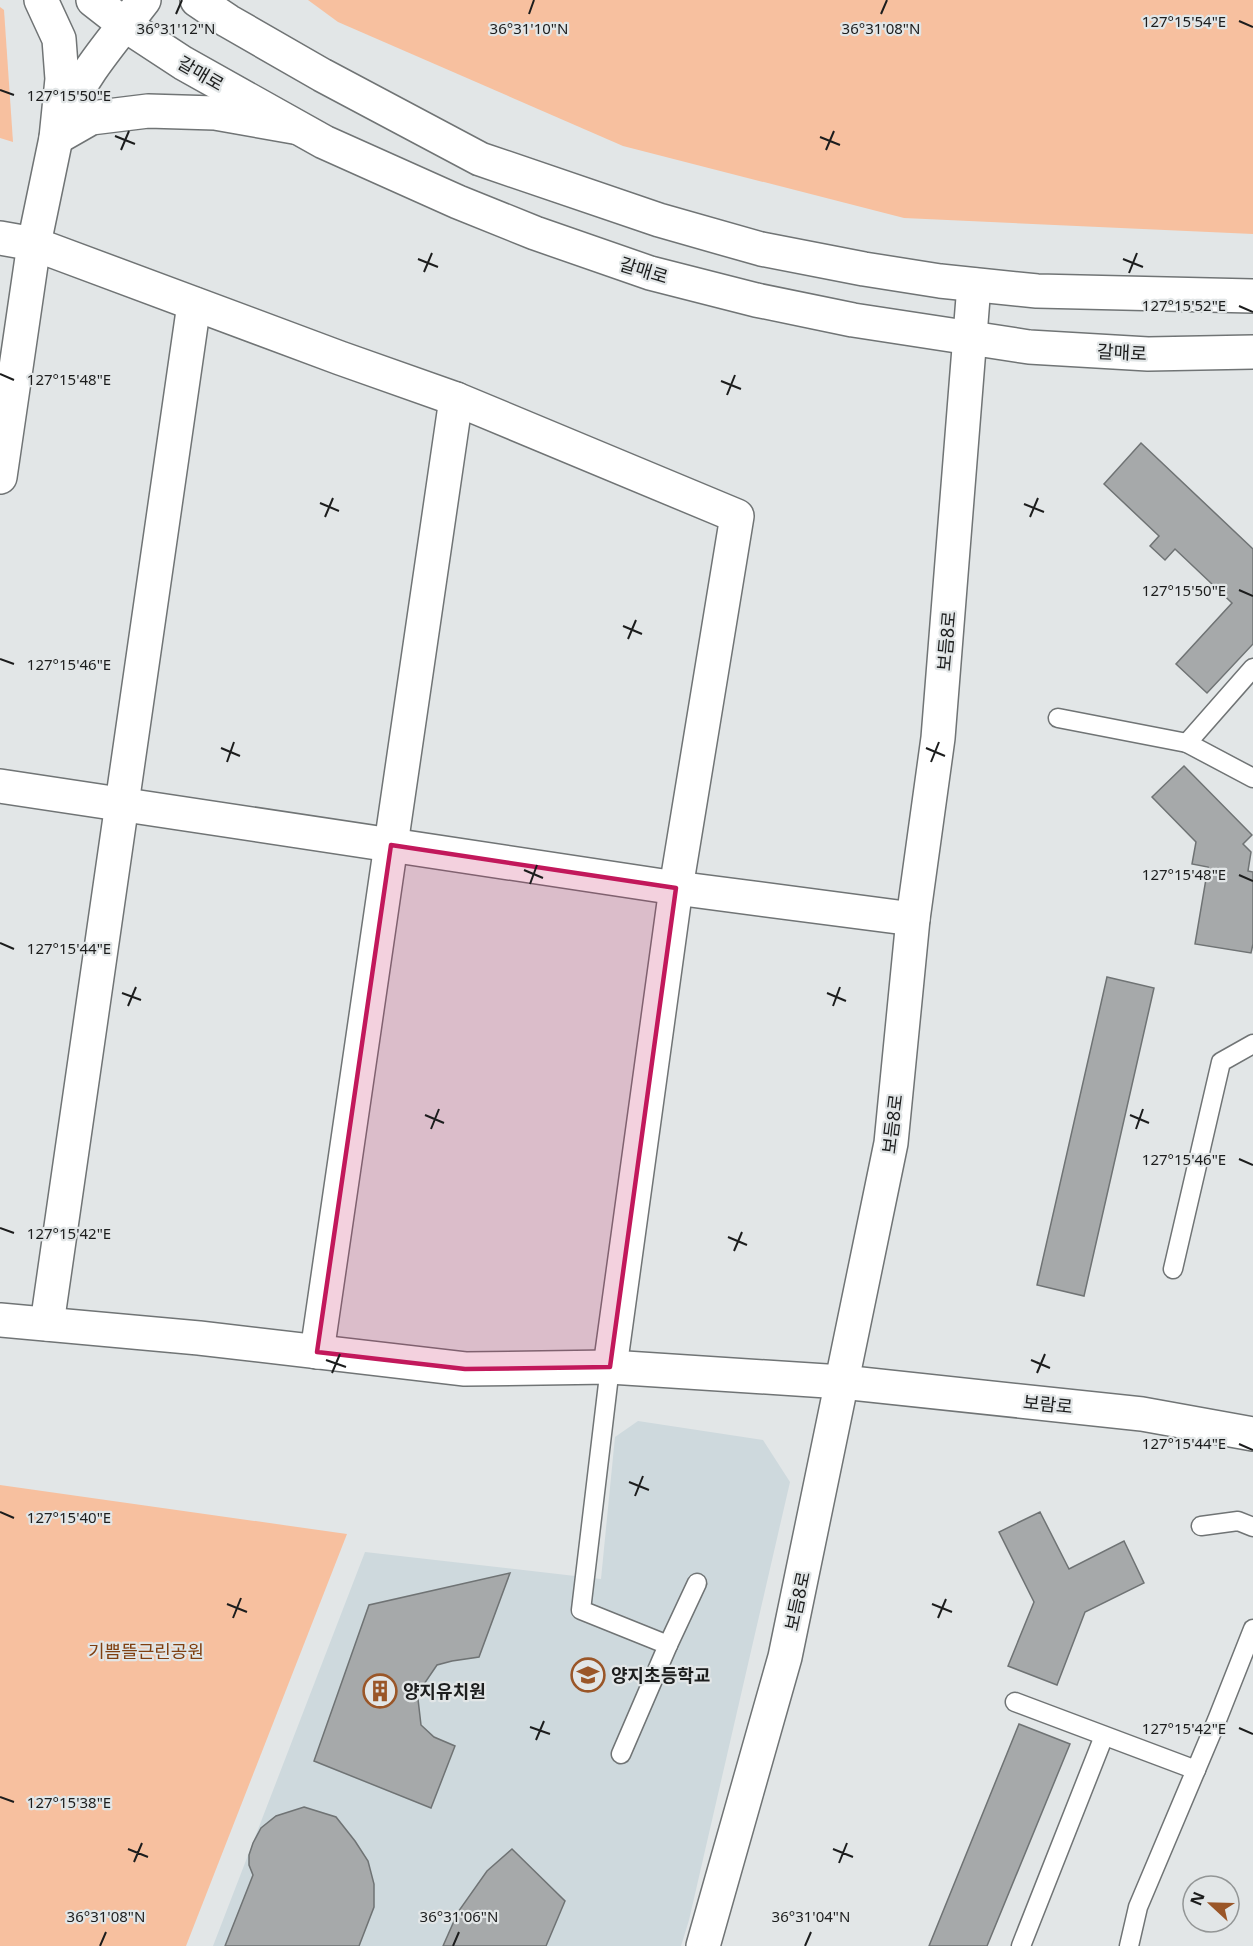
<svg xmlns="http://www.w3.org/2000/svg" width="1253" height="1946" font-family="'Noto Sans','Noto Sans KR',sans-serif">
  <style>
    .built { fill: #ced9dd; fill-rule: evenodd }
    .green { fill: #f7c09f }
    .building { fill: #a6a9aa; stroke: #6f7374; stroke-width: 1.5 }
    .lines { fill: none; stroke-linecap: round; stroke-linejoin: round }
    .lane-casing { stroke: #707475; stroke-width: 21 }
    .street-casing { stroke: #707475; stroke-width: 36 }
    .secondary-casing { stroke: #707475; stroke-width: 36 }
    .lane { stroke: #fff; stroke-width: 18 }
    .street { stroke: #fff; stroke-width: 33 }
    .secondary { stroke: #fff; stroke-width: 33 }
    .marked { fill: #c2185b; fill-opacity: 0.2; stroke: #c2185b; stroke-width: 4.5; stroke-linejoin: round }
    .ticks { fill: none; stroke: #1c1d1d; stroke-width: 2 }
    .labels { text-anchor: middle; dominant-baseline: central; stroke-width: 4.5; stroke-linejoin: round; paint-order: stroke }
    .street-label { font-size: 18px; fill: #1c1d1d; stroke: #e2e6e7 }
    .park-label { font-size: 18px; fill: #7f3f10; stroke: #e2e6e7 }
    .poi-label { font-size: 18px; font-weight: bold; fill: #1c1d1d; stroke: #e2e6e7; text-anchor: start }
    .ticks-label { font-size: 15px; text-anchor: middle; fill: #1c1d1d; stroke: #e2e6e7; stroke-width: 4.5; stroke-linejoin: round; paint-order: stroke }
  </style>
  <rect width="100%" height="100%" fill="#e2e6e7"/>
  <!-- built -->
  <path class="built" d="M638,1421L763,1440L790,1482L689,1920L681,1946H546L565,1901L512,1849L487,1871L458,1912L443,1946H359L374,1907V1884L368,1861L355,1841L336,1817L276,1816L261,1828L253,1843V1875L225,1946H213L365,1552L601,1579L615,1437ZM509,1574L479,1657L452,1661L437,1665L424,1684L418,1699L421,1725L434,1737L455,1746L431,1808L314,1761L369,1605Z"/>
  <!-- green -->
  <g class="green">
    <polygon points="308,0 1253,0 1253,234 904,218 623,146 338,22"/>
    <polygon points="0,7 4,10 13,142 0,138"/>
    <polygon points="0,1485 347,1534 186,1946 0,1946"/>
  </g>
  <!-- building -->
  <g class="building">
    <polygon points="1141,443 1253,549 1253,644 1207,693 1176,664 1232,603 1175,549 1165,560 1150,546 1159,536 1104,484"/>
    <polygon points="1184,766 1252,835 1243,844 1251,852 1248,871 1253,872 1253,944 1251,953 1195,944 1208,867 1192,864 1196,842 1152,797"/>
    <polygon points="1107,977 1154,988 1084,1296 1037,1285"/>
    <polygon points="1040,1512 1069,1569 1124,1541 1144,1583 1085,1612 1057,1685 1008,1666 1034,1602 999,1532"/>
    <polygon points="510,1573 479,1657 452,1661 437,1665 424,1684 418,1699 421,1725 434,1737 455,1746 431,1808 314,1761 369,1605"/>
    <polygon points="1019,1724 1070,1744 987,1946 929,1946"/>
    <polygon points="304,1807 336,1817 355,1841 368,1861 374,1884 374,1907 359,1946 225,1946 253,1875 249,1865 249,1855 253,1843 261,1828 276,1816"/>
    <polygon points="512,1849 565,1901 546,1946 443,1946 458,1912 487,1871"/>
  </g>
  <g class="lines">
    <defs>
      <g id="lane">
        <polyline points="1058,718 1187,743 1253,778"/>
        <polyline points="1187,743 1253,668"/>
        <polyline points="1173,1269 1221,1062 1253,1044"/>
        <polyline points="610,1367 581,1610 668,1645 621,1754"/>
        <polyline points="1201,1526 1238,1521 1253,1527"/>
        <polyline points="668,1645 697,1583"/>
        <polyline points="1015,1702 1196,1770"/>
        <polyline points="1021,1946 1104,1736"/>
        <polyline points="1129,1946 1138,1907 1217,1720 1253,1629"/>
      </g>
      <g id="street">
        <path d="M64,119C81,75 115,38 144,0"/>
        <polyline points="56,138 91,118 148,111 215,113 294,127"/>
        <polyline points="0,238 34,244 340,358 456,399 737,516 676,888 610,1367"/>
        <polyline points="0,477 34,244 56,138 62,79 59,39 41,0"/>
        <polyline points="0,786 676,888 913,919"/>
        <polyline points="0,1320 199,1338 465,1369 610,1367 842,1382"/>
        <polyline points="47,1324 194,304"/>
        <polyline points="317,1352 456,399"/>
      </g>
      <g id="secondary">
        <polyline points="93,0 125,25 183,63 324,142 458,202 535,233 650,273 756,300 853,320 1029,347 1148,354 1253,352"/>
        <polyline points="197,0 228,21 322,75 480,159 659,220 761,249 864,269 940,281 1037,291 1253,296"/>
        <polyline points="842,1382 1142,1414 1253,1434"/>
        <polyline points="703,1946 785,1657 891,1143 913,919 938,738 974,285"/>
      </g>
    </defs>
    <!-- lane casing -->
    <use href="#lane" class="lane-casing"/>
    <!-- street casing -->
    <use href="#street" class="street-casing"/>
    <!-- secondary casing -->
    <use href="#secondary" class="secondary-casing"/>
    <!-- lane -->
    <use href="#lane" class="lane"/>
    <!-- street -->
    <use href="#street" class="street"/>
    <!-- secondary -->
    <use href="#secondary" class="secondary"/>
  </g>
  <!-- marked area -->
  <path class="marked" d="M391,845L676,888L610,1367L465,1369L317,1352Z"/>
  <!-- ticks -->
  <path class="ticks" d="M176,14L182,0M529,14L534,0M881,14L887,0M1239,21L1253,27M0,90L14,95M115,136L135,144M820,137L840,145M121,150L129,131M826,150L834,131M418,259L438,267M1123,259L1143,267M424,272L432,253M1129,273L1137,253M1239,306L1253,312M0,374L14,380M721,381L741,389M727,395L735,375M320,503L339,511M1024,504L1044,512M325,517L333,498M1030,517L1038,498M1239,590L1253,596M623,626L642,634M628,639L636,620M0,659L14,664M221,748L240,756M926,748L945,756M227,762L234,742M931,762L939,742M524,870L543,878M1239,875L1253,881M530,884L537,865M0,943L14,949M122,993L141,1000M827,993L846,1001M128,1006L136,987M833,1006L840,987M425,1115L444,1123M1130,1115L1149,1123M431,1129L439,1109M1136,1129L1143,1109M1239,1159L1253,1165M0,1228L14,1233M728,1237L747,1245M734,1251L742,1232M326,1360L346,1367M1031,1360L1050,1368M332,1373L340,1354M1037,1373L1045,1354M1239,1444L1253,1450M629,1482L649,1490M635,1496L643,1476M0,1512L14,1518M227,1604L247,1612M932,1604L952,1612M233,1618L241,1598M938,1618L946,1599M530,1727L550,1734M1239,1728L1253,1734M536,1740L544,1721M0,1797L14,1802M128,1849L148,1857M833,1849L853,1857M134,1862L142,1843M839,1863L847,1843M100,1946L106,1932M453,1946L459,1932M805,1946L811,1932"/>
  <!-- icons -->
  <defs>
    <symbol id="school-ring" viewBox="-11 -11 22 22"><circle r="9.5" fill="#e2e6e7" stroke="#9a5628" stroke-width="1.5"/><path d="M0-5L7-2L0 1L-7-2ZM-4 1L0 2.5L4 1V4Q0 6-4 4Z" fill="#9a5628"/></symbol>
    <symbol id="building-ring" viewBox="-11 -11 22 22"><circle r="9.5" fill="#e2e6e7" stroke="#9a5628" stroke-width="1.5"/><path d="M-4-6H4V6H1V3H-1V6H-4ZM-2.5-4.3h1.7v1.8h-1.7ZM.8-4.3h1.7v1.8H.8ZM-2.5-1h1.7V.8h-1.7ZM.8-1h1.7V.8H.8Z" fill="#9a5628"/></symbol>
  </defs>
  <g fill-rule="evenodd">
    <use href="#school-ring" x="569" y="1656" width="38" height="38"/>
    <use href="#building-ring" x="361" y="1672" width="38" height="38"/>
  </g>
  <g class="labels">
    <!-- street labels -->
    <g class="street-label">
      <text transform="translate(201 73) rotate(30)">갈매로</text>
      <text transform="translate(644 270) rotate(17)">갈매로</text>
      <text transform="translate(1122 352) rotate(3)">갈매로</text>
      <text transform="translate(946 641) rotate(-85)">보듬8로</text>
      <text transform="translate(892 1124) rotate(-83)">보듬8로</text>
      <text transform="translate(1048 1404) rotate(6)">보람로</text>
      <text transform="translate(797 1601) rotate(-78)">보듬8로</text>
    </g>
    <!-- park labels -->
    <g class="park-label">
      <text x="146" y="1651">기쁨뜰근린공원</text>
    </g>
    <!-- poi labels -->
    <g class="poi-label">
      <text x="611" y="1675">양지초등학교</text>
      <text x="403" y="1691">양지유치원</text>
    </g>
  </g>
  <g class="ticks-label">
    <text x="1184" y="27">127°15'54"E</text>
    <text x="176" y="34">36°31'12"N</text>
    <text x="529" y="34">36°31'10"N</text>
    <text x="881" y="34">36°31'08"N</text>
    <text x="69" y="101">127°15'50"E</text>
    <text x="1184" y="311">127°15'52"E</text>
    <text x="69" y="385">127°15'48"E</text>
    <text x="1184" y="596">127°15'50"E</text>
    <text x="69" y="670">127°15'46"E</text>
    <text x="1184" y="880">127°15'48"E</text>
    <text x="69" y="954">127°15'44"E</text>
    <text x="1184" y="1165">127°15'46"E</text>
    <text x="69" y="1239">127°15'42"E</text>
    <text x="1184" y="1449">127°15'44"E</text>
    <text x="69" y="1523">127°15'40"E</text>
    <text x="1184" y="1734">127°15'42"E</text>
    <text x="69" y="1808">127°15'38"E</text>
    <text x="106" y="1922">36°31'08"N</text>
    <text x="459" y="1922">36°31'06"N</text>
    <text x="811" y="1922">36°31'04"N</text>
  </g>
  <!-- north arrow -->
  <g transform="translate(1211 1904) rotate(292)"><circle r="28" fill="#e2e6e7" stroke="#939696" stroke-width="1.5"/>
  <path d="M0-4.5L10 22L0 15L-10 22Z" fill="#9a5628"/>
  <text y="-9" font-size="16" font-weight="bold" text-anchor="middle" fill="#1c1d1d">N</text>
  </g>
</svg>
